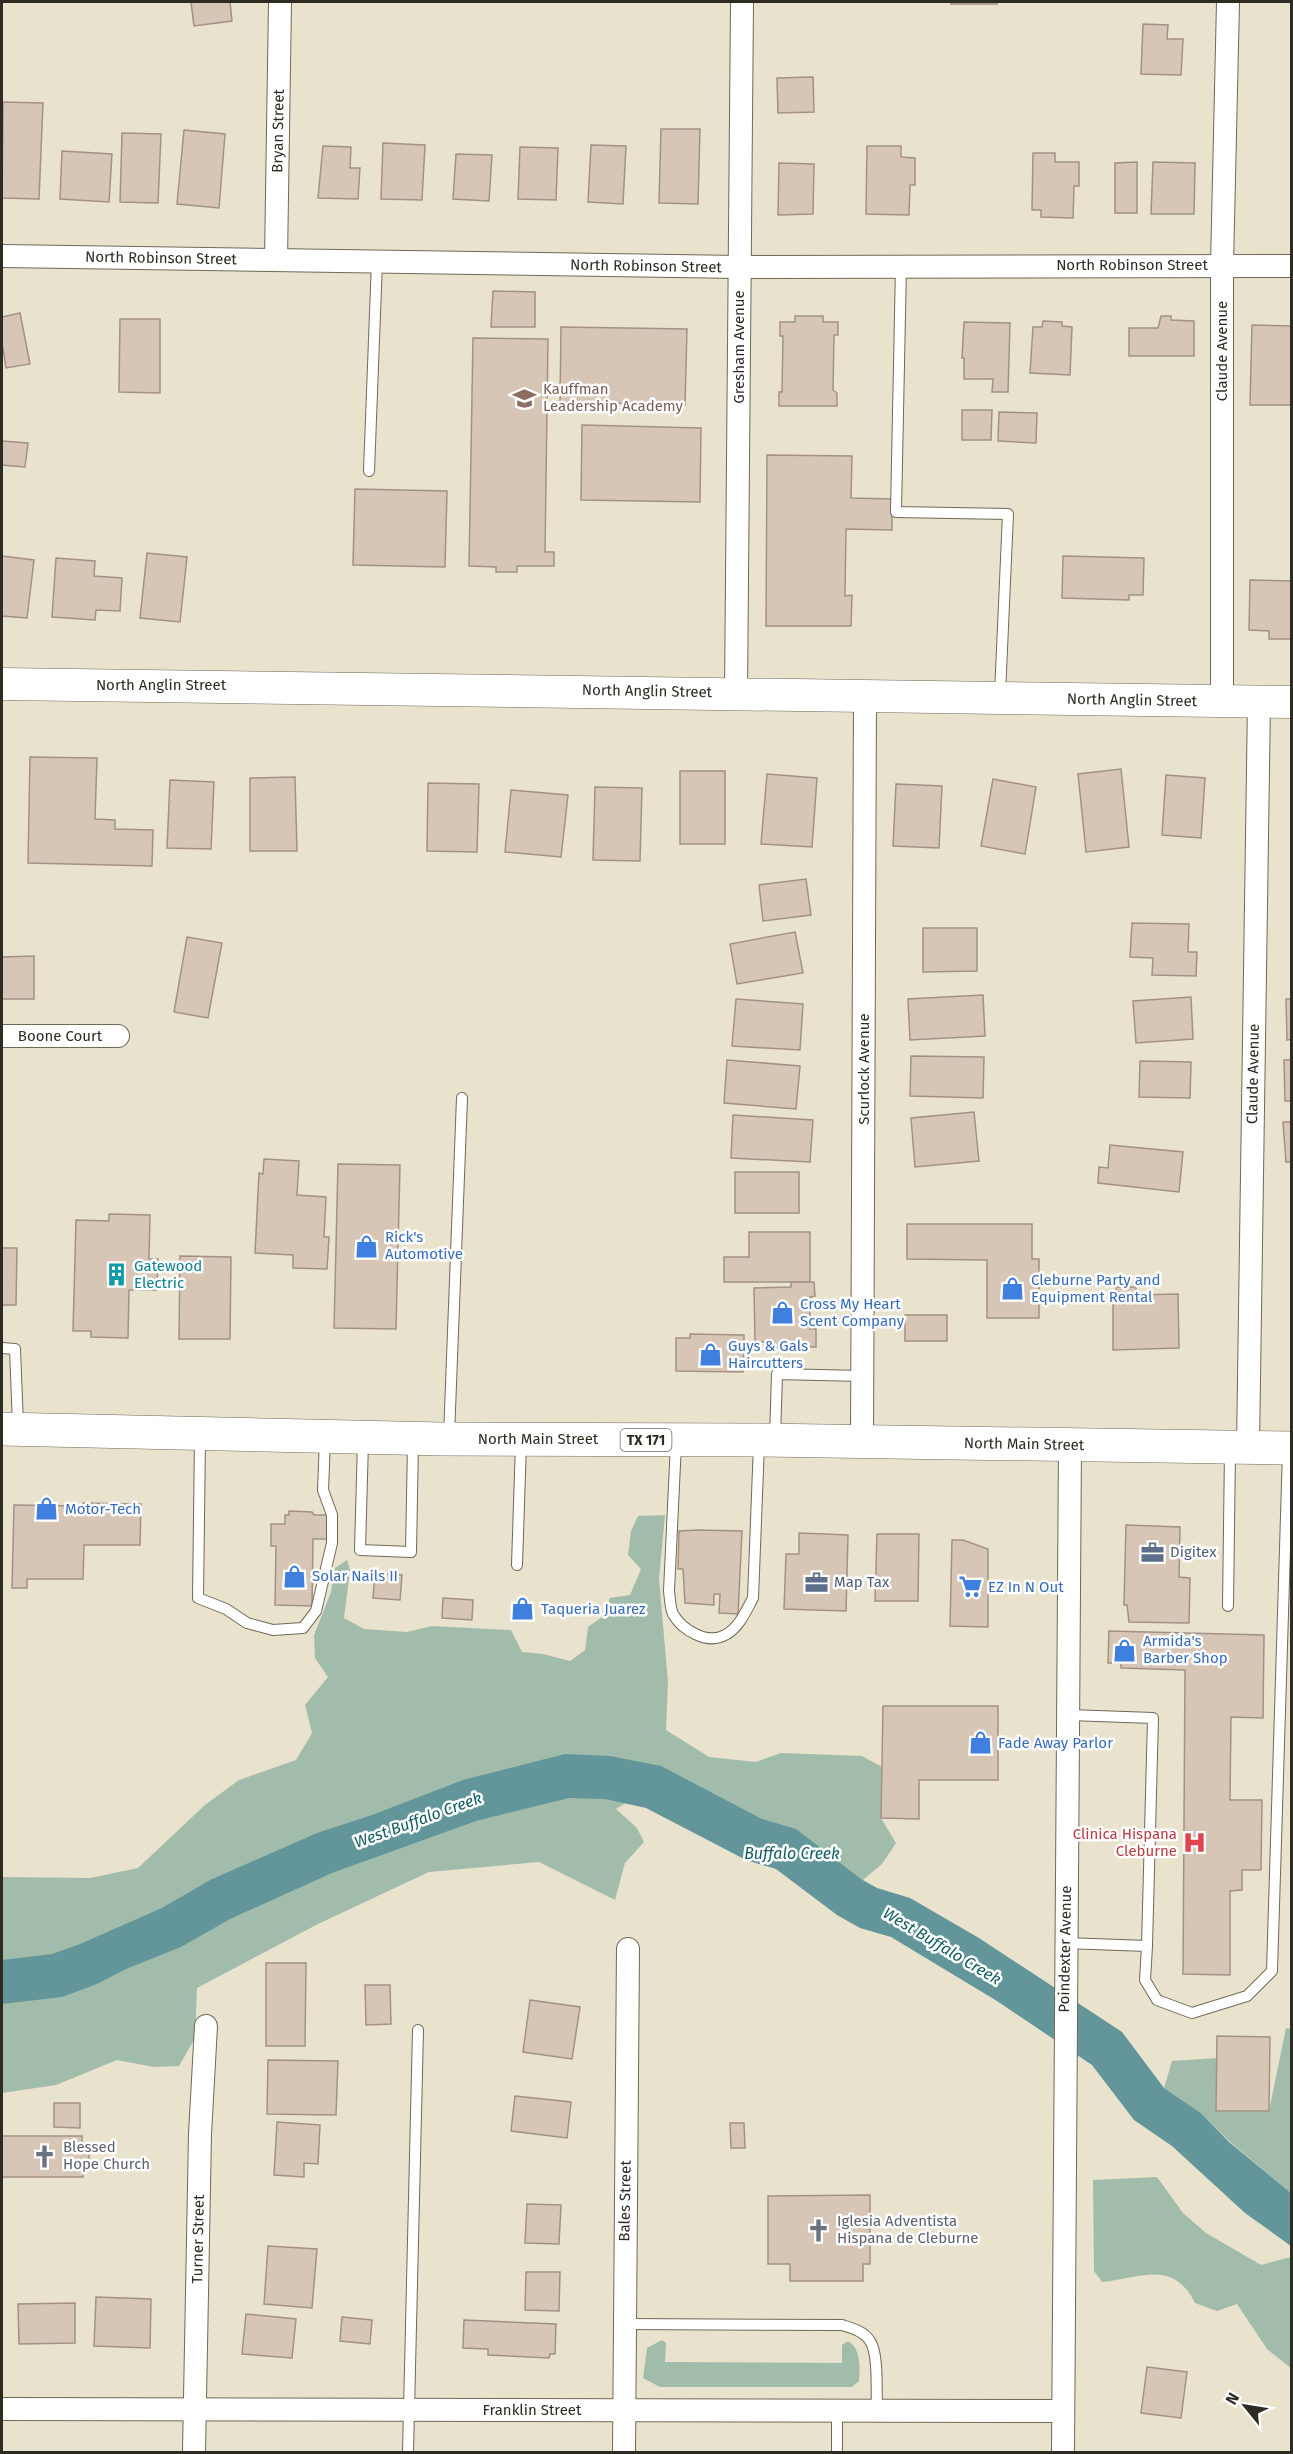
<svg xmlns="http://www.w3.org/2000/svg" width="1293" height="2454" font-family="'Fira Sans',sans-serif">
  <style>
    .green { fill: #a2bcab }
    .water { fill: #62969b }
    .building { fill: #d7c5b6; stroke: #a39284; stroke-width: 1.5 }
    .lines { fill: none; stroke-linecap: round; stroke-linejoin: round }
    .lane-casing { stroke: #6f6957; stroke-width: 12 }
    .street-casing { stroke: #6f6957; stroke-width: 24 }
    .secondary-casing { stroke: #6f6957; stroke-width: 33 }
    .primary-casing { stroke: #6f6957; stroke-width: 34 }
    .lane { stroke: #fff; stroke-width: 10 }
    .street { stroke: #fff; stroke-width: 22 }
    .secondary { stroke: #fff; stroke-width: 32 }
    .primary { stroke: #fff; stroke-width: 33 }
    .labels { text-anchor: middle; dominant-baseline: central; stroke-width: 5; stroke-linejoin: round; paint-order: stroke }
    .shield { fill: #fff; stroke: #6d6b65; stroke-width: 1.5 }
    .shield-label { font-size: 14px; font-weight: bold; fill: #2e2b23 }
    .street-label { font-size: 15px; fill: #2e2b23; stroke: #fff }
    .education-label { font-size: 15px; fill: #785e54; stroke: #fff; text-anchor: start }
    .shop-label { font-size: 15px; fill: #366cbe; stroke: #fff; text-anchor: start }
    .culture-label { font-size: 15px; fill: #0d838f; stroke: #fff; text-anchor: start }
    .service-label { font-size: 15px; fill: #4e5e75; stroke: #fff; text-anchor: start }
    .health-label { font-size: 15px; fill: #be3a42; stroke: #fff; text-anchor: end }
    .worship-label { font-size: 15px; fill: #5b616d; stroke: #fff; text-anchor: start }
    .water-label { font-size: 16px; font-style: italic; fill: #105c62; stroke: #fff }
  </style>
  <rect width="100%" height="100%" fill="#e9e2cd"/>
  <!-- green -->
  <g class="green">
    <polygon points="665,1515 659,1579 668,1682 666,1730 709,1757 756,1762 781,1753 862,1756 882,1767 881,1818 896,1843 882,1864 858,1884 635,1797 616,1809 637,1828 644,1842 625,1863 615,1900 539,1862 429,1872 318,1924 197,1988 195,2038 179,2066 154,2067 117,2060 56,2085 2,2093 2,1877 90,1878 138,1868 205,1805 239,1780 296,1760 312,1733 305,1705 328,1677 315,1658 314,1635 331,1592 335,1568 347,1560 350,1570 344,1618 364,1629 407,1632 432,1626 511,1630 522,1652 543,1654 570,1661 585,1650 588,1627 602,1617 610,1598 630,1595 641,1569 628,1555 631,1531 638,1516"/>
    <polygon points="1286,2028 1291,2029 1291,2193 1229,2141 1201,2113 1164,2088 1172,2061 1217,2058 1216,2111 1269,2111"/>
    <path d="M1157,2177L1183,2213L1206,2233L1261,2265L1291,2257V2368L1267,2349L1237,2304L1217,2311L1195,2303C1173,2259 1141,2278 1102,2282L1094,2271L1093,2180Z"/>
    <path d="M662,2340L666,2343L665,2362L842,2363V2345L848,2341C861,2348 860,2368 859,2381L852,2387H660L643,2378L647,2348Z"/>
  </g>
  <!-- water -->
  <polygon class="water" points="565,1754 610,1756 661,1766 762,1819 796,1829 861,1879 877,1888 910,1898 979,1938 1122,2032 1164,2088 1201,2113 1229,2142 1291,2193 1291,2246 1245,2213 1172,2146 1134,2120 1092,2065 997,2001 891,1937 860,1928 837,1915 776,1869 746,1860 646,1808 605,1799 569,1798 476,1821 332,1873 230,1919 181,1947 126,1969 97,1984 62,1997 2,2004 2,1960 52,1954 80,1944 162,1908 210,1880 317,1833 372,1815 463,1780"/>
  <!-- building -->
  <g class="building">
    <polygon points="191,2 230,2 232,21 194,26"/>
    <rect x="951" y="2" width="46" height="2"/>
    <polygon points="1143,24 1168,25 1167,39 1183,39 1181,75 1141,74"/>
    <polygon points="813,77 814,112 778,113 777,78"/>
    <polygon points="3,102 43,103 39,199 2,198"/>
    <polygon points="661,129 700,129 698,204 659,203"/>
    <polygon points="184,130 225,134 219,208 177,204"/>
    <polygon points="122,133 161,134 158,203 120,202"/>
    <polygon points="383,143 425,145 422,200 381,199"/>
    <polygon points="591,145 626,146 623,204 588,202"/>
    <polygon points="323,146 351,147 350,168 360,168 358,199 318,198"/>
    <polygon points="867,146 901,146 901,157 915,158 915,185 910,185 909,215 866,214"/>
    <polygon points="520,147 558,148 556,200 518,199"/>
    <polygon points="62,151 112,154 109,202 60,199"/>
    <polygon points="1033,153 1055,153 1055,162 1079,162 1079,186 1074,186 1073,218 1041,217 1041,210 1032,210"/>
    <polygon points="456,154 492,155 489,201 453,199"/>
    <polygon points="1137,162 1137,213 1115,213 1115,163"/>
    <polygon points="1153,162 1195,163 1194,214 1151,214"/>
    <polygon points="779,163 814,164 813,214 778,215"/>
    <polygon points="493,291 535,292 535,327 491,327"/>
    <polygon points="20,313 30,364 6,368 2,342 2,317"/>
    <polygon points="795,316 823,316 823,322 838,322 838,335 834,335 833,390 837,393 837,406 779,406 779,392 782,392 783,336 780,336 780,322 795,322"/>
    <polygon points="1161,316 1171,316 1171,320 1194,321 1194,356 1129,356 1129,328 1158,328"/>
    <polygon points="120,319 160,319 160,393 119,392"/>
    <polygon points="1043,321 1062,322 1062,326 1072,327 1070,375 1030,373 1033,327 1042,327"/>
    <polygon points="964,322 1010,323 1008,392 992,392 993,379 964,379 964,358 962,358"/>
    <polygon points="1252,325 1292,326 1291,405 1250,405"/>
    <polygon points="561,327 687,329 685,405 560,402"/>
    <polygon points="473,338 548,339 545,552 554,552 554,566 517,566 517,572 496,572 496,567 469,566"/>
    <polygon points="962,410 992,410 991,440 962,440"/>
    <polygon points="999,412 1037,413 1036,443 998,441"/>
    <polygon points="582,425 701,428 700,502 581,500"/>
    <polygon points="2,441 28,443 25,467 2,465"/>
    <polygon points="767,455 852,456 851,498 892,499 892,530 846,529 845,596 852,595 851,626 766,626"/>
    <polygon points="355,489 447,491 445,567 353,565"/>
    <polygon points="147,553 187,557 180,622 140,618"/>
    <polygon points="2,556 34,560 27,618 2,616"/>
    <polygon points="1063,556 1144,558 1143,595 1129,595 1129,600 1062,598"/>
    <polygon points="56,558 95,561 94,576 122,578 120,611 96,610 95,620 52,617"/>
    <polygon points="1250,580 1292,581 1292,639 1269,639 1269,631 1249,630"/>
    <polygon points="30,757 97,758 95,819 115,820 115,829 153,830 152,866 28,863"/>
    <polygon points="1121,769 1129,847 1086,852 1078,774"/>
    <rect x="680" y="771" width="45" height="73"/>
    <polygon points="767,774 817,778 812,847 761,844"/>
    <polygon points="1166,775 1205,778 1201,838 1162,835"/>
    <polygon points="295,777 297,851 250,851 250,778"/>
    <polygon points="993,779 1036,787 1025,854 981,846"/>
    <polygon points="170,780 214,782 211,849 167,848"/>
    <polygon points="428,783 479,784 477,852 427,851"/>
    <polygon points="896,784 942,786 939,848 893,846"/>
    <polygon points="595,787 642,788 640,861 593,860"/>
    <polygon points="511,790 568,795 561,857 505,852"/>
    <polygon points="806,879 811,915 763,921 759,885"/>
    <polygon points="1132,923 1189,924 1188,952 1197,952 1196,976 1152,975 1153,958 1130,957"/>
    <polygon points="923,928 977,928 977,971 923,972"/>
    <polygon points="795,932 803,973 737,984 730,944"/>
    <polygon points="187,937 222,943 208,1018 174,1012"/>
    <polygon points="34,956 34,999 2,999 2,957"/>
    <polygon points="983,995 985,1036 910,1040 908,999"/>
    <polygon points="1191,997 1193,1039 1136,1043 1133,1001"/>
    <polygon points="736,999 803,1004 800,1050 732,1046"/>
    <polygon points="1286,999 1292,999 1292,1039 1287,1040"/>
    <polygon points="911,1056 984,1057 983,1098 910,1096"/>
    <polygon points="727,1060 800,1066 796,1109 724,1103"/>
    <polygon points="1284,1060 1292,1060 1292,1101 1285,1101"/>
    <polygon points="1140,1061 1191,1062 1190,1098 1139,1097"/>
    <polygon points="974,1112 979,1161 915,1167 911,1118"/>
    <polygon points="733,1115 813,1120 810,1162 731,1158"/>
    <polygon points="1283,1122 1292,1122 1292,1162 1286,1162"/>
    <polygon points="1110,1145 1183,1152 1179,1192 1098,1183 1099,1167 1108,1168"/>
    <polygon points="264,1159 299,1161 297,1195 326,1197 324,1237 329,1237 327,1269 293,1268 293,1255 255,1253 259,1173 263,1174"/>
    <polygon points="338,1164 400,1165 396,1329 334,1328"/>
    <rect x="735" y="1172" width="64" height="41"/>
    <polygon points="109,1214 150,1215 149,1259 158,1259 157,1290 129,1290 128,1338 91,1337 91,1331 73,1331 76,1220 109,1221"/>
    <polygon points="907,1224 1032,1224 1032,1259 1039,1259 1039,1318 987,1318 987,1260 907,1259"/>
    <polygon points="749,1232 810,1232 810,1282 724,1282 724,1257 749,1257"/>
    <polygon points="2,1248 17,1248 16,1305 2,1305"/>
    <polygon points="180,1256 231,1257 230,1339 179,1339"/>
    <polygon points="791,1282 814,1282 815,1296 810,1297 810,1329 816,1329 816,1347 765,1347 765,1342 755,1342 754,1288 791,1287"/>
    <polygon points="1116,1287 1136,1287 1136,1295 1178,1294 1179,1348 1113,1350 1113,1295 1116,1295"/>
    <rect x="905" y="1315" width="42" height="26"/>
    <polygon points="690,1334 744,1335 743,1372 676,1371 676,1338 690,1338"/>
    <polygon points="83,1503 141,1504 140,1545 84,1545 83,1579 27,1579 27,1588 12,1588 14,1505 83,1506"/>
    <polygon points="289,1511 312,1512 314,1515 327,1515 327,1539 313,1539 312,1606 275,1605 276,1546 271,1546 271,1524 285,1524 285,1515 289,1515"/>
    <polygon points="1126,1525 1180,1527 1179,1577 1190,1578 1189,1623 1129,1622 1127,1605 1124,1605"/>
    <polygon points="698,1530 742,1531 738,1614 719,1613 720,1594 714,1594 714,1605 685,1603 683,1569 678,1569 679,1531"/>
    <polygon points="799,1533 848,1535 846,1611 784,1609 786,1554 799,1554"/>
    <polygon points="877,1534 919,1534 918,1601 875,1601"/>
    <polygon points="952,1540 963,1540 988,1549 988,1627 950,1626"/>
    <polygon points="375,1573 402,1575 400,1600 373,1598"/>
    <polygon points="443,1598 473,1600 472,1620 442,1618"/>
    <polygon points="1109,1631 1264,1635 1263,1718 1231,1717 1230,1800 1262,1800 1261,1870 1242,1870 1242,1890 1230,1891 1230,1975 1183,1974 1185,1670 1121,1668 1121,1663 1108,1663"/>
    <polygon points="883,1706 998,1706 998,1780 919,1780 919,1819 881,1818"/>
    <polygon points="266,1963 306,1963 305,2046 266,2046"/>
    <polygon points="365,1985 390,1985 391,2024 366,2025"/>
    <polygon points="530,2000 580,2007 572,2059 523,2052"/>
    <polygon points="1217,2036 1270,2037 1269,2111 1216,2111"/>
    <polygon points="268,2060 338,2061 336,2115 267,2114"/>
    <polygon points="515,2096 571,2102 567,2138 511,2131"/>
    <polygon points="54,2103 80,2103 80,2128 54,2127"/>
    <polygon points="277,2122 320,2125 318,2164 304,2163 304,2177 274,2175"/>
    <polygon points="730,2123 744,2123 745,2148 731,2148"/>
    <polygon points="2,2136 82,2136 82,2146 89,2146 89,2166 83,2166 83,2177 2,2177"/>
    <polygon points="870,2195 870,2264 863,2264 863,2281 790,2281 790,2264 768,2264 768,2196"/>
    <polygon points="527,2204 561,2205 559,2244 525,2243"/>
    <polygon points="268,2246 317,2249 312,2308 264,2304"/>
    <polygon points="526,2272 560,2272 559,2311 525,2310"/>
    <polygon points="96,2297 151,2299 150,2348 94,2346"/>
    <polygon points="75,2303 75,2343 19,2344 18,2304"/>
    <polygon points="246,2314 296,2319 292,2358 242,2354"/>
    <polygon points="342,2317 372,2320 370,2344 340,2341"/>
    <polygon points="464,2320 556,2324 555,2354 550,2354 549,2358 488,2355 488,2349 463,2348"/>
    <polygon points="1147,2367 1187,2372 1181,2418 1141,2413"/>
  </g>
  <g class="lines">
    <defs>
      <g id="lane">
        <polyline points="901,265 896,512 1008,514 1000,694"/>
        <polyline points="369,471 377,261"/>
        <polyline points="2,1348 15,1349 18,1425"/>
        <polyline points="449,1436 462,1098"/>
        <polyline points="200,1437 198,1598 226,1609 247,1623 273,1630 303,1628 316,1611 332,1543 332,1515 323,1490 325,1439"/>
        <polyline points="775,1438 777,1374 862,1376"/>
        <polyline points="363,1441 360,1550 411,1552 413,1443"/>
        <path d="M676,1443L669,1591C670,1598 670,1608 673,1614C682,1630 707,1645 725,1635C739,1628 746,1611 753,1598L759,1444"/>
        <polyline points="517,1565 521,1443"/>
        <polyline points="1228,1606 1230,1450"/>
        <polyline points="1069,1715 1153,1718 1147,1946"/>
        <polyline points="1065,1943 1147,1946 1145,1980 1157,2000 1192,2013 1247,1996 1272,1971 1288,1451"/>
        <path d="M623,2324L842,2325C851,2328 864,2331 870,2341C879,2354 876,2394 877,2411"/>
        <polyline points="408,2452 418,2030"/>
        <polyline points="837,2452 837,2411"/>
      </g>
      <g id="street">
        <polyline points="2,256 740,267 1292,266"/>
        <polyline points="276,260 280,2"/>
        <polyline points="736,693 742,2"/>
        <polyline points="1222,701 1222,266 1228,2"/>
        <polyline points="2,1036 118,1036"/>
        <polyline points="862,1442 865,696"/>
        <polyline points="1248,1447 1259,701"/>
        <polyline points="2,2409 1063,2411"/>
        <polyline points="194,2452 200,2134 206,2026"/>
        <polyline points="624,2452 628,1949"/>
        <polyline points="1063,2452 1070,1445"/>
      </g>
      <polyline id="secondary" points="2,684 1292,702"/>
      <polyline id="primary" points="2,1429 441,1439 759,1440 1292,1448"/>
    </defs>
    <!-- lane casing -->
    <use href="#lane" class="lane-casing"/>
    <!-- street casing -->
    <use href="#street" class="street-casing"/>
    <!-- secondary casing -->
    <use href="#secondary" class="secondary-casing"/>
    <!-- primary casing -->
    <use href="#primary" class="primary-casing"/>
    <!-- lane -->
    <use href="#lane" class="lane"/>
    <!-- street -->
    <use href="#street" class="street"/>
    <!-- secondary -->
    <use href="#secondary" class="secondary"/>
    <!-- primary -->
    <use href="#primary" class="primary"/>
  </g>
  <!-- icons -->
  <defs>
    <symbol id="school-bare" viewBox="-9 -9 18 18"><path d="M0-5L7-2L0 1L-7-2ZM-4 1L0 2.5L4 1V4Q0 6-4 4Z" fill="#8d6e63" stroke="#fff" stroke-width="2.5" paint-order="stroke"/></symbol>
    <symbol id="shop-bare" viewBox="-9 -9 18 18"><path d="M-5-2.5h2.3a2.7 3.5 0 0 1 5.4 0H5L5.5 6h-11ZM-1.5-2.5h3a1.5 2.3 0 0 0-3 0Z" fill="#3f7fe0" stroke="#fff" stroke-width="2.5" paint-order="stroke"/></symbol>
    <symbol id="building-bare" viewBox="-9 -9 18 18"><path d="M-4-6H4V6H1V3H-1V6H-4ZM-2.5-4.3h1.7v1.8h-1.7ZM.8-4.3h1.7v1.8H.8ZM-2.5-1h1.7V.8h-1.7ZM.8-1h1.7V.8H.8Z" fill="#0f9aa8" stroke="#fff" stroke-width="2.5" paint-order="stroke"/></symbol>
    <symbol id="office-bare" viewBox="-9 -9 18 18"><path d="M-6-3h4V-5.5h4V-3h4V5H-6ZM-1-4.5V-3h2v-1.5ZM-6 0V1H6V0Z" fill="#5c6f8a" stroke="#fff" stroke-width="2.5" paint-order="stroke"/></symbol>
    <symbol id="supermarket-bare" viewBox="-9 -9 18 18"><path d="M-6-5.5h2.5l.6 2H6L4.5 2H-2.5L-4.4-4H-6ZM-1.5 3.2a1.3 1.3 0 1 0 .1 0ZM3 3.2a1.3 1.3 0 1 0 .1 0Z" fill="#3f7fe0" stroke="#fff" stroke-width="2.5" paint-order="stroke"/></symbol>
    <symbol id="hospital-bare" viewBox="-9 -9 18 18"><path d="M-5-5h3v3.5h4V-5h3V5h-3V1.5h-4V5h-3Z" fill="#e0444e" stroke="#fff" stroke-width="2.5" paint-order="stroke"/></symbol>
    <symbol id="church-bare" viewBox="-9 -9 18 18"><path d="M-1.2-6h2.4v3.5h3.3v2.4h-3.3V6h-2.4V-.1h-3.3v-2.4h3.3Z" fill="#6b7280" stroke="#fff" stroke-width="2.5" paint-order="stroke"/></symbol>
  </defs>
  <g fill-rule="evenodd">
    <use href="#school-bare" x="508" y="382" width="33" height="33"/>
    <use href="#shop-bare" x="350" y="1230" width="33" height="33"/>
    <use href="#building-bare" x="100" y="1258" width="33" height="33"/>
    <use href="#shop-bare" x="996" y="1272" width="33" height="33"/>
    <use href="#shop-bare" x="766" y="1296" width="33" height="33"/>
    <use href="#shop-bare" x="694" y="1338" width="33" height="33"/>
    <use href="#shop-bare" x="30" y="1492" width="33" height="33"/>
    <use href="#office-bare" x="1136" y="1536" width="33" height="33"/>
    <use href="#shop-bare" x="278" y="1560" width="33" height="33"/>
    <use href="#office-bare" x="800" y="1566" width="33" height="33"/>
    <use href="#supermarket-bare" x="954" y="1570" width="33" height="33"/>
    <use href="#shop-bare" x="506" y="1592" width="33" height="33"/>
    <use href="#shop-bare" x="1108" y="1634" width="33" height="33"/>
    <use href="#shop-bare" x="964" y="1726" width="33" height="33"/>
    <use href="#hospital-bare" x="1178" y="1826" width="33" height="33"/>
    <use href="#church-bare" x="28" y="2140" width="33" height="33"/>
    <use href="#church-bare" x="802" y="2214" width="33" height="33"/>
  </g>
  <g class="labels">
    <!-- shield labels -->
    <rect class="shield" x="620.5" y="1429" width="51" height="22" rx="4.5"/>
    <g class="shield-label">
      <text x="646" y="1440">TX 171</text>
    </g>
    <!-- street labels -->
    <g class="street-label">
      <text transform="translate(278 131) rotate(-89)">Bryan Street</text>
      <text transform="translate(161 258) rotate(1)">North Robinson Street</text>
      <text x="1132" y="265">North Robinson Street</text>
      <text transform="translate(646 266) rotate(1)">North Robinson Street</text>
      <text transform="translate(739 347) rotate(-90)">Gresham Avenue</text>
      <text transform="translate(1222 351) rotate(-90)">Claude Avenue</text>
      <text x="161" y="685">North Anglin Street</text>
      <text transform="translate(647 691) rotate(1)">North Anglin Street</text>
      <text transform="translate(1132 700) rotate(1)">North Anglin Street</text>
      <text x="60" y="1036">Boone Court</text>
      <text transform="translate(864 1069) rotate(-90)">Scurlock Avenue</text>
      <text transform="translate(1253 1074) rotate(-89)">Claude Avenue</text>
      <text x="538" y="1439">North Main Street</text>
      <text transform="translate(1024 1444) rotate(1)">North Main Street</text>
      <text transform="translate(1065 1949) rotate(-89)">Poindexter Avenue</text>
      <text transform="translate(625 2201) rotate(-89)">Bales Street</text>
      <text transform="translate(198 2239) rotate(-89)">Turner Street</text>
      <text x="532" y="2410">Franklin Street</text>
    </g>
    <!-- education labels -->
    <g class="education-label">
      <text x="543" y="389">Kauffman<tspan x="543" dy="17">Leadership Academy</tspan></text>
    </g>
    <!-- shop labels -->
    <g class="shop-label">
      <text x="385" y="1237">Rick's<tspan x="385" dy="17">Automotive</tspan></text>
      <text x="1031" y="1280">Cleburne Party and<tspan x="1031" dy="17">Equipment Rental</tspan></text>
      <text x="800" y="1304">Cross My Heart<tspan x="800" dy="17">Scent Company</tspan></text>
      <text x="728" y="1346">Guys &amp; Gals<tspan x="728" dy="17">Haircutters</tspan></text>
      <text x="65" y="1509">Motor-Tech</text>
      <text x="312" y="1576">Solar Nails II</text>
      <text x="988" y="1587">EZ In N Out</text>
      <text x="541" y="1609">Taqueria Juarez</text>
      <text x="1143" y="1641">Armida's<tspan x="1143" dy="17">Barber Shop</tspan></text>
      <text x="998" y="1743">Fade Away Parlor</text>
    </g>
    <!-- culture labels -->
    <g class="culture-label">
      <text x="134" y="1266">Gatewood<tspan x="134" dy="17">Electric</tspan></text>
    </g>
    <!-- service labels -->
    <g class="service-label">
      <text x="1170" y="1552">Digitex</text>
      <text x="834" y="1582">Map Tax</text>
    </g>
    <!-- health labels -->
    <g class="health-label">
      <text x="1177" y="1834">Clinica Hispana<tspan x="1177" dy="17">Cleburne</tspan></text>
    </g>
    <!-- worship labels -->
    <g class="worship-label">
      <text x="63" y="2147">Blessed<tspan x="63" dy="17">Hope Church</tspan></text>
      <text x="837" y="2221">Iglesia Adventista<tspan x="837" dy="17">Hispana de Cleburne</tspan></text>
    </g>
    <!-- water labels -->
    <g class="water-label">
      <text transform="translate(418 1820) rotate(-20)">West Buffalo Creek</text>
      <text x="792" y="1853">Buffalo Creek</text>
      <text transform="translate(942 1946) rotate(31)">West Buffalo Creek</text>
    </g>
  </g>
  <!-- border -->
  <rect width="1293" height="2454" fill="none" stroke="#2e2b23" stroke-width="6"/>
  <!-- north arrow -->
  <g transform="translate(1245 2406) rotate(300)" stroke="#ffffff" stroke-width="4.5" paint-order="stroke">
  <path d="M0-4.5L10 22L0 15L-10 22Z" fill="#2e2b23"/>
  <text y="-9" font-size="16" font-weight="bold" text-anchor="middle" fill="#2e2b23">N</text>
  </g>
</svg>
